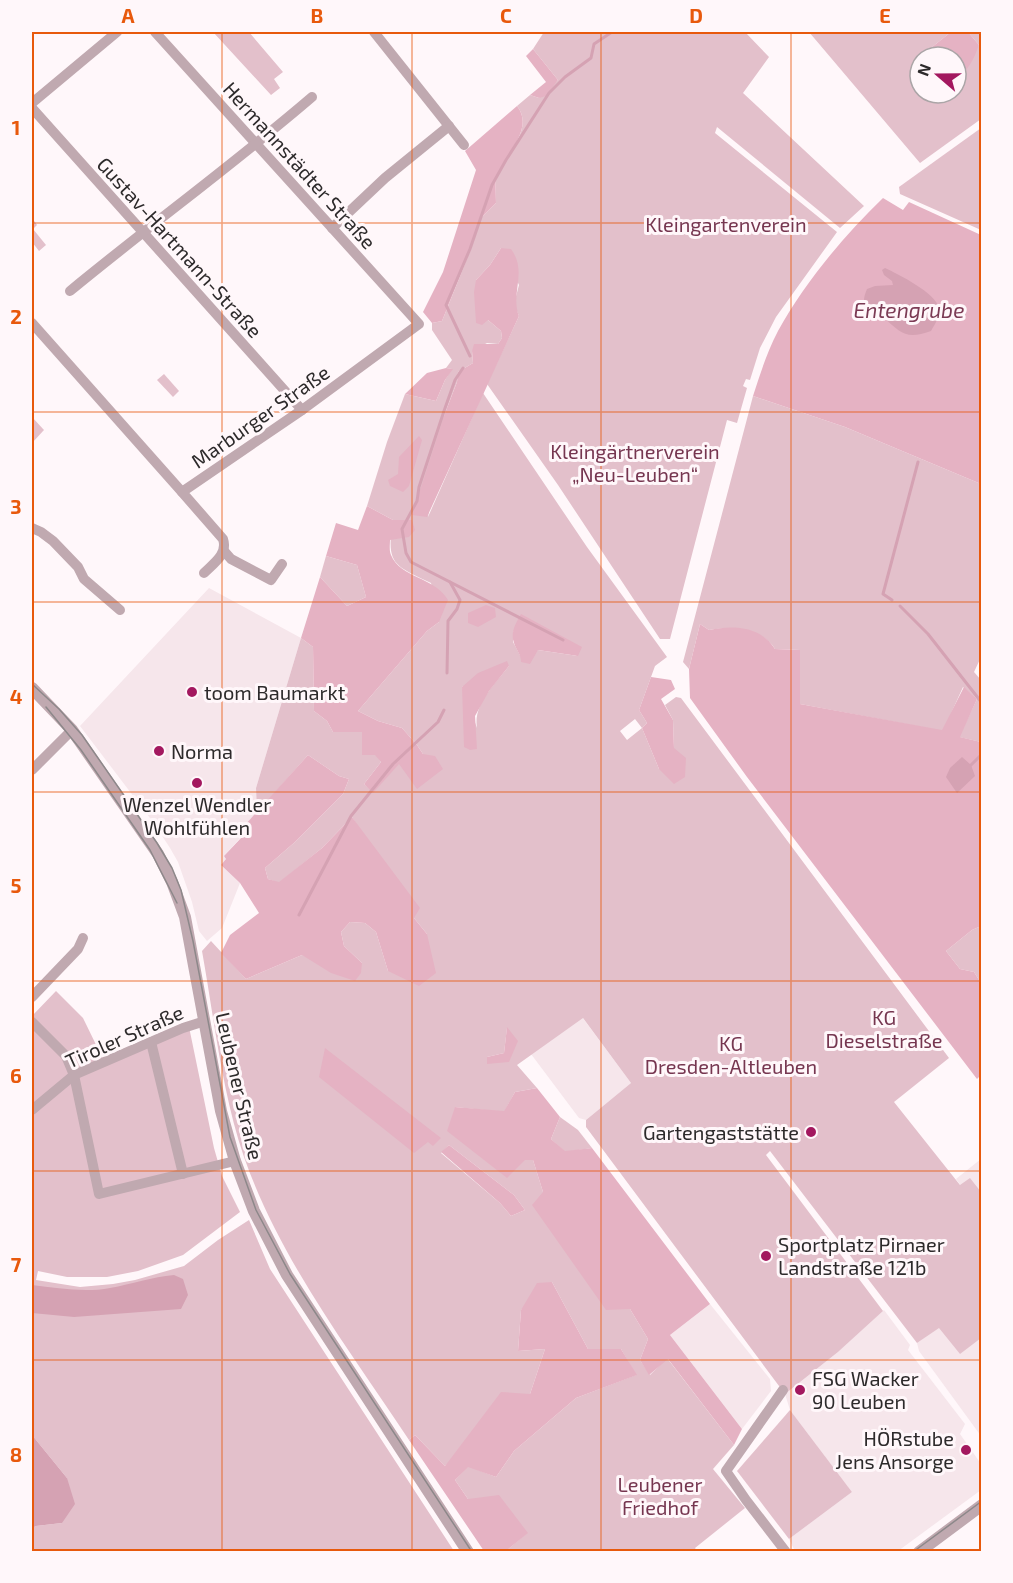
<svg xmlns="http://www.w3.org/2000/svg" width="1013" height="1583" font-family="'Exo 2',sans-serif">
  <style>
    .built { fill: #f6e6eb }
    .green { fill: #e3c0cb; fill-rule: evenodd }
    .forest { fill: #e5b2c3 }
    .water { fill: #d5a2b3 }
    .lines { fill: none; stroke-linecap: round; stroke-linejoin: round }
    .stream { stroke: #d5a2b3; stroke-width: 3 }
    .minor { stroke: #c0a9b0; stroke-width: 10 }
    .tertiary { stroke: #c0a9b0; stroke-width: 12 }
    .tram { stroke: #8d888a; stroke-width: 1.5 }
    .grid { fill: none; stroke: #e8590c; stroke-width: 1.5; stroke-opacity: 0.55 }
    .poi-dot { fill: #a3185f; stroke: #fff7fa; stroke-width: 2 }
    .labels { text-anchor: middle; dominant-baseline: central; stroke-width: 6; stroke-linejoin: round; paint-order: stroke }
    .street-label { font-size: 20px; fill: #2d2a2b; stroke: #fff7fa }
    .park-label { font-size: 20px; fill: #763650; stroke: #fff7fa }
    .poi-label { font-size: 20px; fill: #2d2a2b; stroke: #fff7fa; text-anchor: start }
    .water-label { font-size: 21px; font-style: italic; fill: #7b3a54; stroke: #fff7fa }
    .neatline { fill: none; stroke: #e8590c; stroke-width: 2 }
    .grid-label { font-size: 20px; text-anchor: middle; font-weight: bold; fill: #e8590c }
  </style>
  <rect width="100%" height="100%" fill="#fff7fa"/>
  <!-- built -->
  <g class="built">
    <polygon points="209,588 301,638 256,788 257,813 238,834 241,837 224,856 226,859 221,865 240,883 222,928 207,941 199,931 192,902 178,862 170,848 153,822 80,726"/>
    <polygon points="582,1017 631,1083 586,1120 579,1118 531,1054"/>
    <polygon points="981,1159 981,1213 956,1179"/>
    <polygon points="710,1304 770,1379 771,1391 742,1429 670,1335"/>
    <polygon points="884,1310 910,1345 908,1350 965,1424 960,1434 981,1464 981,1490 898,1551 795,1551 789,1539 852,1492 790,1410 785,1394 838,1352"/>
    <polygon points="939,1327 981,1338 981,1436 919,1351 917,1343"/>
  </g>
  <!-- green -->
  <g class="green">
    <polygon points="213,32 249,32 283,72 274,79 280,88 271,95"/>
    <path d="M544,32H745L769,57L743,93L864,206L840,228L717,127L715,133L837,232L776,317L760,348L750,380L746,379L743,386L747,388L737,423L727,420L670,639H660L558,485L487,384L519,316L514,304L519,285L501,248L490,265L476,280L488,320L501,331L502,338L498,344L487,343L472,351L473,363L458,372L457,382L445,413L428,517L483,393L587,547L667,657L655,666L639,710L647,723L642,728L659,769L674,748L673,720L665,705L676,697L681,698L949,1058L894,1102L960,1185L970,1178L981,1192V1338L960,1354L939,1328L917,1343L770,1151L766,1155L883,1311L838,1352L785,1394L586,1127V1120L631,1083L583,1018L517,1065L537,1088L515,1092L504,1112L455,1107L525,1160H533L543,1192L630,1309L648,1339L640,1360L650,1375L667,1358L734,1445L713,1469L745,1508L695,1548L697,1551H506L527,1533L468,1499L455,1480L468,1466L496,1477L514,1451L576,1398L636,1375L621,1349H588L552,1282L521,1310L518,1351L545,1349L530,1394L445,1466L415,1435L409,1440C349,1349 280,1260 244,1157C222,1093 214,1018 202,951L211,941L246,979L302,955L362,963L344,946L341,932L350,922L365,923L376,932L388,971L427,934L414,918L352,817L322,848L279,883L268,879L265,868L295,842L343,794L349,779L339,776L308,755L257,813L256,788L301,638L313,647L314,711L327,721L333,732H362L381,762L364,784L373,792L399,763L423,754L417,745L402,728L378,721L358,711L427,631L439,622L431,583C393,565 386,564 393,520L367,506L387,442L405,394L436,401L445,380L452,369L446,368L452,360L432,330V323L442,321L471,249L481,218L496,203C496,195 495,186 496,179C502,156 536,130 517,106L530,95L539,98L558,80L533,49ZM513,631L578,656L538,650L521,657L513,642ZM509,666C495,684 473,704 477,728L462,687ZM635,719L642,728L627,740L620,731ZM507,1028L509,1062L487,1057L504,1053ZM449,1145L514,1195L525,1210L511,1216L500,1203L441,1153Z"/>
    <polygon points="809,32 951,32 927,51 931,57 920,57 920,93 956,93 956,77 960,76 979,45 968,32 981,32 981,119 920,163"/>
    <polygon points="981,128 981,230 900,194 899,187"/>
    <polygon points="32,218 37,225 33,229 46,245 39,251 32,242"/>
    <polygon points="164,374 179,391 173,397 157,380"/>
    <path d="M753,396L845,427L981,484L982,655L974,672L981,680V742L959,737L977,699L963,687L943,731L800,704V650L775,649C762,628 732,626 709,630L700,624L689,669L683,662Z"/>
    <polygon points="32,417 44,430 32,443"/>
    <polygon points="326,556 357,565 366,597 347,606 320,577"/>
    <polygon points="981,926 981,983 974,972 960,969 946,951 972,930"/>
    <polygon points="56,991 83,1018 103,1059 188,1022 214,1148 222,1176 240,1212 183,1255 138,1271 107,1277 67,1277 38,1271 36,1280 80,1287 113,1284 135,1280 184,1266 218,1240 249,1220 270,1269 454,1551 32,1552 32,1528 36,1526 62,1523 67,1478 32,1435 32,1016"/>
    <polygon points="560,1117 578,1130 592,1148 565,1152 551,1139"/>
    <polygon points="790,1410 852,1492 789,1539 737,1471"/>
  </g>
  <!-- forest -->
  <g class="forest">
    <path d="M951,32H968L979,45C974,58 969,71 956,77V57H931L927,51Z"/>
    <polygon points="533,49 558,80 546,96 539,98 530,95 546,82 526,56"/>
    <path d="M517,106C536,130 502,156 496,179C495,186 496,195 496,203L481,218L471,249L442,321L432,323L423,312L443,272L476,170L465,151Z"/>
    <path d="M883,198L903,210L909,202L981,235V484L845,427L753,396C760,374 767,352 778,331C805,282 843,237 883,198Z"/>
    <path d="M501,248L511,249C528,272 510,293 519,316L427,517L412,515L445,413L457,382L458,372L473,363L472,351L474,344H498L502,338L501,331L488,320L482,325L476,323L474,292L476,280L490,265Z"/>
    <polygon points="446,368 453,369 445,380 436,401 405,394 427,373"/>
    <polygon points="419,436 422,440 409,486 403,492 390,486 388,480 398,474 399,457"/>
    <path d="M367,506L393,520H412L415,530L409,537L390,540C390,544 389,551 391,555C400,578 435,577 448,600L439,622L427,631L358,711L378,721L402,728L417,745L423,754L435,756L443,769L417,789L399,764L373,793L364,784L381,762L375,755H362V732H333L327,721L314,711L313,647L301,638L320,577L347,606L366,597L357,565L326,556L336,523L358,530Z"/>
    <polygon points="486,605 495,608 496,617 478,627 468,623 468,613"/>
    <path d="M521,614L582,647L578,656L538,650L530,664L521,662C521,654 516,650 514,643C510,632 516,623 521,614Z"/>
    <path d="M700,624L709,630C733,625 761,626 775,649L800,650V704L942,730L964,687L977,699L960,737L981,742V926L972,930L946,951L960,969L974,972L981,983V1075L977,1079L747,777L690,698L689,669Z"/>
    <polygon points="507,661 509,666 489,691 475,716 477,749 470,750 464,747 462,687 478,673"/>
    <polygon points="651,677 671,680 675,689 661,699 673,720 674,748 686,758 685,777 674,784 659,769 642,728 647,723 639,710"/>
    <polygon points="308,755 339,776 349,779 343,794 295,842 265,868 268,879 279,882 322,848 352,817 420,908 414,918 427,934 436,973 419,986 388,971 376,932 365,923 350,922 341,932 344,946 362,963 361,973 355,981 331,973 302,955 246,979 221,953 230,935 259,913 240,883 221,865 226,859 224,856 241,838 237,834"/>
    <polygon points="507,1027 518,1041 509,1062 487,1064 487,1057 504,1053"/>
    <polygon points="325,1048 441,1138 433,1146 428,1142 414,1153 319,1077"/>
    <polygon points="537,1088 560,1117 551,1139 565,1151 592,1148 710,1304 670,1335 742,1429 734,1445 668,1359 649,1375 640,1360 648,1339 630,1309 606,1310 532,1205 543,1192 533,1160 525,1160 507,1178 447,1131 455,1107 504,1111 515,1092"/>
    <polygon points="449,1145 514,1195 525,1210 511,1216 500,1203 441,1152"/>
    <polygon points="552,1282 588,1349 621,1349 637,1375 576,1398 514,1451 496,1477 468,1467 455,1480 468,1499 499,1495 528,1533 506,1551 484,1551 409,1440 415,1435 445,1466 501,1392 530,1394 545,1349 518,1351 521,1310 537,1283"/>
  </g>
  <!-- water -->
  <g class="water">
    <path d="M885,268C898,274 936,293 939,308C940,317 935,324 931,331C906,340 901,333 883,317C871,307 858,310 867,289L875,286L893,285L892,281L884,275L882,270Z"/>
    <polygon points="962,757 971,765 975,776 957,793 946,777 950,768"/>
    <path d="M174,1275L183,1279L188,1295L181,1309L74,1317L32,1313V1285C58,1288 84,1293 110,1288C132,1284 152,1277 174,1275Z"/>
    <polygon points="32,1435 67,1478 75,1504 62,1523 36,1526 32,1528"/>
  </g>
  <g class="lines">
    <!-- stream -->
    <g class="stream">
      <polyline points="470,356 446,305 470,249 492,185 506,160 549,93 565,77 591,58 594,44 612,32"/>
      <polyline points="463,368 455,380 444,411 419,487 417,501 402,529 406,553 411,562 563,640"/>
      <polyline points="892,600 883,594 918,462"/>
      <polyline points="900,606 928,634 982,703"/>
      <polyline points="447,673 448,621 457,609 460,600 450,582"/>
      <polyline points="971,765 982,754"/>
      <polyline points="299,915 351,816 393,764 438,722 444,710"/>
    </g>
    <!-- minor -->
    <g class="minor">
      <path d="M155,32L419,324L302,410L182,492L223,539C228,554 214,563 204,573"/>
      <polyline points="374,32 464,145"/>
      <polyline points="32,103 117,32"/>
      <polyline points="32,108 302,410"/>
      <polyline points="332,228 385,178 449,126"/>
      <path d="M70,291C150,225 234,164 312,97"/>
      <polyline points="32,323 182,492"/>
      <polyline points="32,528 41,532 53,541 78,567 84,579 120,610"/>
      <polyline points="224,551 231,559 271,580 282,564"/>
      <polyline points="32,770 72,730"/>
      <polyline points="32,997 78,949 83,938"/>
      <polyline points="32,1022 66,1056 74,1075 99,1194 235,1161"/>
      <polyline points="151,1042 183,1174"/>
      <polyline points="32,1110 74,1075 183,1028 205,1021"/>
      <polyline points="783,1390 726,1471 746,1500 786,1552"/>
    </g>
    <!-- tertiary -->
    <g class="tertiary">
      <polyline points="32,688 72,730 158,854 172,882 185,917 221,1111 235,1161 254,1211 287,1275 468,1552"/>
      <polyline points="919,1552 982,1505"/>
    </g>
    <!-- tram -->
    <g class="tram">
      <polyline points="32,684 59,709 82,735 157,843 172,868 181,890 193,941 230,1137 256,1210 290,1274 472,1552"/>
      <polyline points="46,707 81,750 150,850 177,903"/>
      <polyline points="913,1552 982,1501"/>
    </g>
  </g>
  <!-- grid -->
  <path class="grid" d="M222,32V1552M412,32V1552M601,32V1552M791,32V1552M32,223H982M32,412H982M32,602H982M32,792H982M32,981H982M32,1171H982M32,1360H982"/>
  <!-- markers -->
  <g class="poi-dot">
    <circle cx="192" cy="692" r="6"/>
    <circle cx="159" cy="751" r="6"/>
    <circle cx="197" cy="783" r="6"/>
    <circle cx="811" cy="1132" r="6"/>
    <circle cx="766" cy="1256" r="6"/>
    <circle cx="800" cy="1390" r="6"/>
    <circle cx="966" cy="1450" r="6"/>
  </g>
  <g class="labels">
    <!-- street labels -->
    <g class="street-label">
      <text transform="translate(300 165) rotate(48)">Hermannstädter Straße</text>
      <text transform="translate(180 247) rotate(48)">Gustav-Hartmann-Straße</text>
      <text transform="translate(260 416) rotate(-35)">Marburger Straße</text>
      <text transform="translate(124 1036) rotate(-24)">Tiroler Straße</text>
      <text transform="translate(240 1086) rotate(77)">Leubener Straße</text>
    </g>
    <!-- park labels -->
    <g class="park-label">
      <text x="726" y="224">Kleingartenverein</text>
      <text x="635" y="451">Kleingärtnerverein<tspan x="635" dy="23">„Neu-Leuben“</tspan></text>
      <text x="884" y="1017">KG<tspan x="884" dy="23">Dieselstraße</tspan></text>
      <text x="731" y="1043">KG<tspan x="731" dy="23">Dresden-Altleuben</tspan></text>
      <text x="660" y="1484">Leubener<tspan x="660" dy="23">Friedhof</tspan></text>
    </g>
    <!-- poi labels -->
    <g class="poi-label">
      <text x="204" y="692">toom Baumarkt</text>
      <text x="171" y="751">Norma</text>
      <text x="197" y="804" text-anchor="middle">Wenzel Wendler<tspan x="197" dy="23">Wohlfühlen</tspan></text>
      <text x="799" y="1132" text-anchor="end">Gartengaststätte</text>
      <text x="778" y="1244">Sportplatz Pirnaer<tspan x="778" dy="23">Landstraße 121b</tspan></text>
      <text x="812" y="1378">FSG Wacker<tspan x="812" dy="23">90 Leuben</tspan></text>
      <text x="954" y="1438" text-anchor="end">HÖRstube<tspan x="954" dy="23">Jens Ansorge</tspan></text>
    </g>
    <!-- water labels -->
    <g class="water-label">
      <text x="909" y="309">Entengrube</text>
    </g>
  </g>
  <!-- border -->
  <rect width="1013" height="1583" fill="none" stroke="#fff7fa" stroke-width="66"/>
  <!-- north arrow -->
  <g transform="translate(938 75) rotate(290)"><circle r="28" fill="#fff7fa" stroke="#aba5a7" stroke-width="1.5"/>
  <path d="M0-4.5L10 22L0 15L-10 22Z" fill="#a3185f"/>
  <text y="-9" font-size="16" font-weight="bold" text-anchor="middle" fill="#2d2a2b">N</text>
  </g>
  <rect x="33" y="33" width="947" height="1517" class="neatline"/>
  <g class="grid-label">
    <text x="128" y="23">A</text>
    <text x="317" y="23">B</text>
    <text x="506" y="23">C</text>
    <text x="696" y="23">D</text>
    <text x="885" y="23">E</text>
    <text x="16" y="135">1</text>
    <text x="16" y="324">2</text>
    <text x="16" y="514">3</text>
    <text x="16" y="704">4</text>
    <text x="16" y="893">5</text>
    <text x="16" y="1083">6</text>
    <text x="16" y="1272">7</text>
    <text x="16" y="1462">8</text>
  </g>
</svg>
